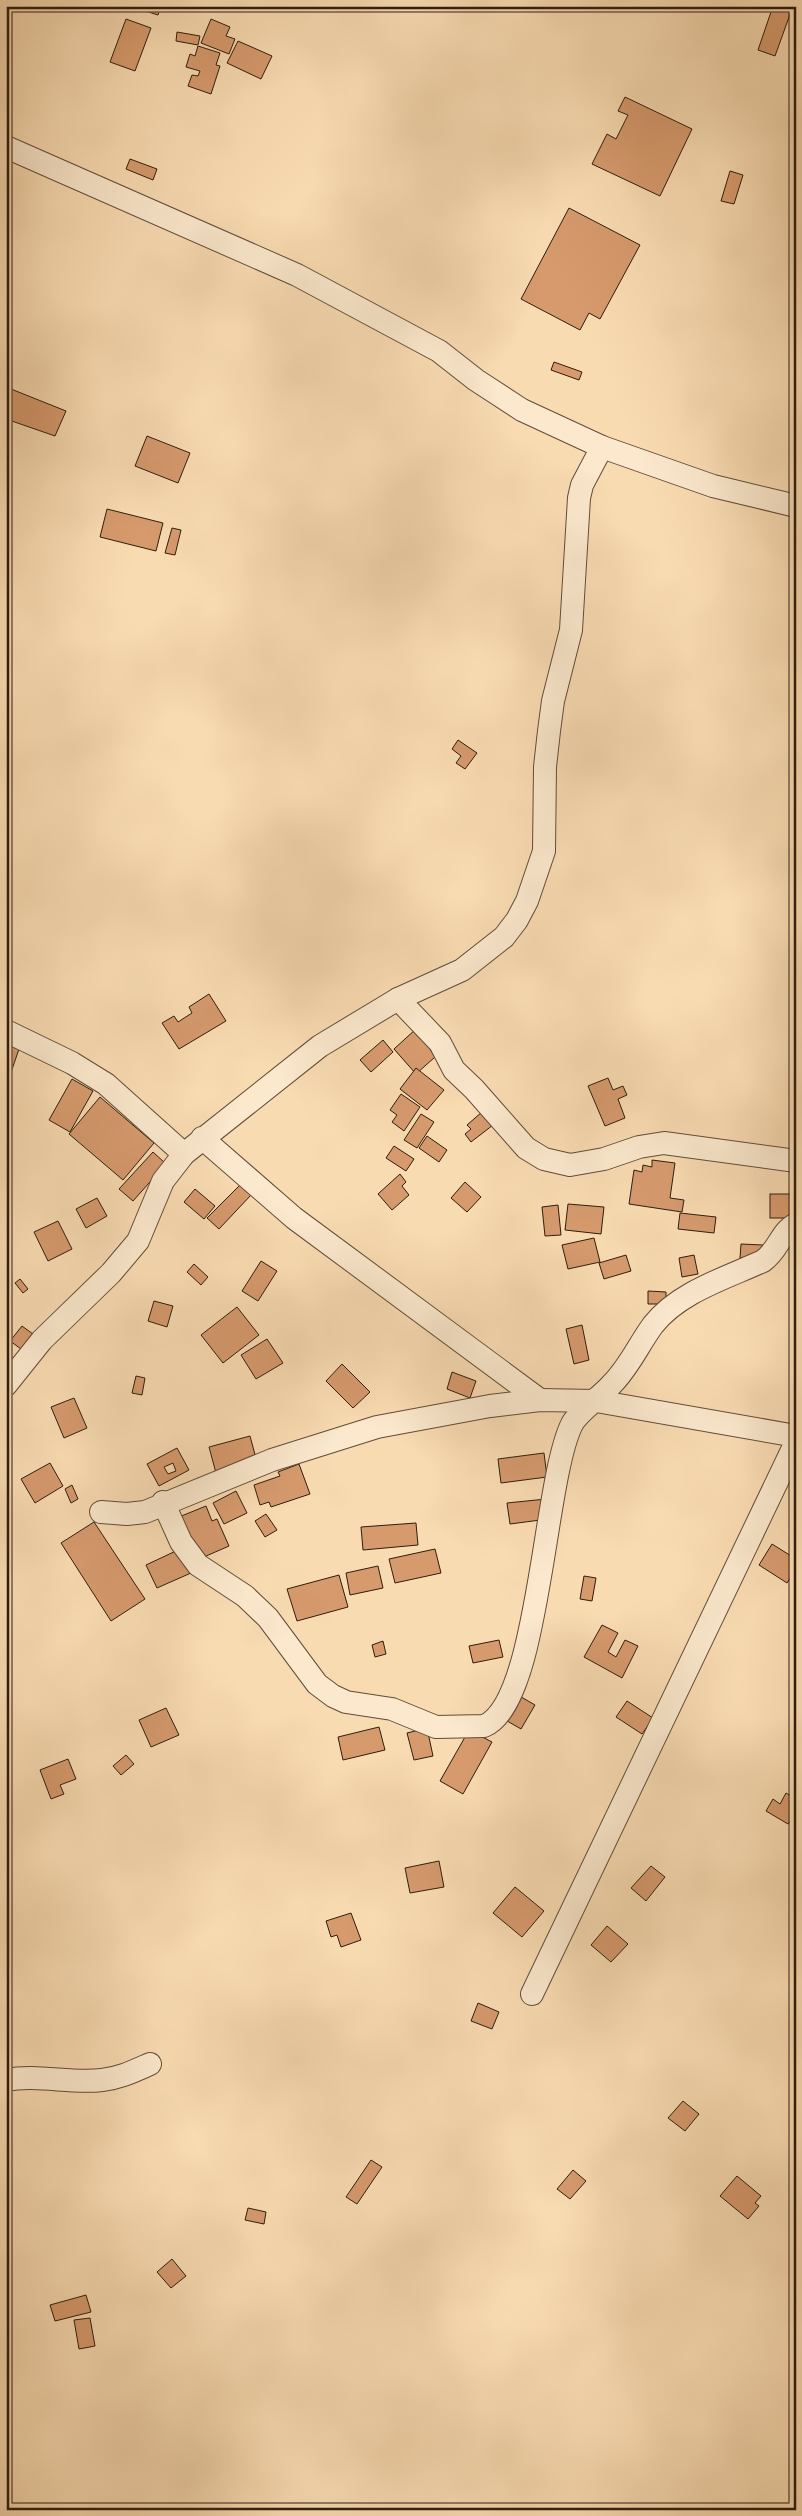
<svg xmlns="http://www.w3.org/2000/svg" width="802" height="2516" font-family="'IM FELL Great Primer',serif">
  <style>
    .building { fill: #d69a6d; stroke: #2e1d0f; fill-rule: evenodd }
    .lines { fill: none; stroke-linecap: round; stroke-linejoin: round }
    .street-casing { stroke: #614c38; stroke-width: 24 }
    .street { stroke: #fbe8cd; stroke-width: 22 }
  </style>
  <rect width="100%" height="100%" fill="#f9dbb2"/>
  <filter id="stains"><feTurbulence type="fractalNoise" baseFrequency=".004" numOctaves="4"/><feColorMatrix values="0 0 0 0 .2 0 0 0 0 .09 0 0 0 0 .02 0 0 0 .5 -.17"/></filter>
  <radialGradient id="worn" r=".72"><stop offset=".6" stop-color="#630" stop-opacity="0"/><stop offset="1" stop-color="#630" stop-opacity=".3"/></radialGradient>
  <!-- building -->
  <g class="building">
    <polygon points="140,6 161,6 158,15 139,9"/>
    <polygon points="773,6 793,6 775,56 758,50"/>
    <polygon points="126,19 151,28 135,71 110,62"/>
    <polygon points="211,19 230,27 226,36 235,39 229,54 201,43"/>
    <polygon points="177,32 200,36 198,45 176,41"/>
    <polygon points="238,41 272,56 261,79 227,63"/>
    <polygon points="198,46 220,53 216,65 220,66 211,94 188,86 192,75 198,76 200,71 186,67 190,54 195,56"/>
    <polygon points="625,97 692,129 660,196 592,164 607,134 616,139 628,115 618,111"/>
    <polygon points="130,159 157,169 153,180 126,169"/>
    <polygon points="730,171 743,175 734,204 721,201"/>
    <polygon points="569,208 640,245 600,319 589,313 580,330 521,299"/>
    <polygon points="554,362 582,372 579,380 551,370"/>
    <polygon points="6,387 66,411 55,436 6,419"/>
    <polygon points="147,436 190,453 178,483 135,466"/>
    <polygon points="107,509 163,523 156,551 100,537"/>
    <polygon points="172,528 181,530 175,555 165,553"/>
    <polygon points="458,740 477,753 465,769 456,763 461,756 452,749"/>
    <polygon points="209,994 226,1021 179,1049 162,1023 174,1016 178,1022 192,1013 189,1007"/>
    <polygon points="417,1028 435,1057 416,1074 394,1049"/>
    <polygon points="383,1040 393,1052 371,1072 360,1060"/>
    <polygon points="6,1045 19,1049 7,1084 6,1084"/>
    <polygon points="416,1068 444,1090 427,1110 400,1089"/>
    <polygon points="608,1078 613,1090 623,1086 627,1095 618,1099 625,1118 605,1126 588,1086"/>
    <polygon points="72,1079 93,1091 70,1132 49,1120"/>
    <polygon points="401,1094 420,1107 404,1131 392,1122 397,1115 390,1110"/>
    <polygon points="100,1097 154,1143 123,1180 69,1134"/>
    <polygon points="482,1112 493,1125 471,1142 465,1134 471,1129 467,1125"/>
    <polygon points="421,1114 434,1122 417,1148 404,1140"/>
    <polygon points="427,1136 447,1150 439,1162 419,1148"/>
    <polygon points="394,1146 414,1159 406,1171 386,1158"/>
    <polygon points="153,1152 166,1164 133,1201 119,1189"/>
    <polygon points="652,1160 675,1163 670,1198 684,1200 682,1212 629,1204 634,1170 642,1172 643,1165 652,1167"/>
    <polygon points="400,1174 406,1182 402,1186 409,1195 392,1210 378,1194"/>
    <polygon points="465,1182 481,1197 467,1212 451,1198"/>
    <polygon points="241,1184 252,1194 219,1229 207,1218"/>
    <polygon points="195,1189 215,1206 204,1219 184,1202"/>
    <rect x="770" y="1194" width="26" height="24"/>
    <polygon points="97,1198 107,1216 86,1228 76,1209"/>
    <polygon points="568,1204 604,1207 601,1234 565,1230"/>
    <polygon points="558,1205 561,1235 545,1236 542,1207"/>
    <polygon points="680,1213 716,1217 714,1233 678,1229"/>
    <polygon points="58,1221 72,1249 48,1261 34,1232"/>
    <polygon points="594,1238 600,1262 568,1269 562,1245"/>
    <polygon points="741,1244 763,1245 763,1259 740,1258"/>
    <polygon points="626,1255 631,1271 604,1279 599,1263"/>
    <polygon points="694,1255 698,1274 682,1277 679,1258"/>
    <polygon points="261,1261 277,1271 258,1301 242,1291"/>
    <polygon points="194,1264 208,1277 201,1285 187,1272"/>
    <polygon points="20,1279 28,1289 23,1293 15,1283"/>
    <polygon points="648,1291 666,1292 666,1304 648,1304"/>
    <polygon points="154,1301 173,1306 167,1327 148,1321"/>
    <polygon points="237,1307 259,1335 223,1363 201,1335"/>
    <polygon points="582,1325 589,1360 574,1364 566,1329"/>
    <polygon points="22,1326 33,1334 21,1349 10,1341"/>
    <polygon points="267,1339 283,1363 256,1379 241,1355"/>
    <polygon points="342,1364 370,1392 353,1408 326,1381"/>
    <polygon points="452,1372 476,1381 470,1398 447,1389"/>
    <polygon points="136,1376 145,1378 142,1395 132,1393"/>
    <polygon points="74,1398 87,1428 64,1438 51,1407"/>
    <polygon points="250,1436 257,1462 216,1473 209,1447"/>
    <path d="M177,1448L189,1470L159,1486L147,1464ZM173,1463L176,1471L168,1474L164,1467Z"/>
    <polygon points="544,1453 547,1477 501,1483 498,1459"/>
    <polygon points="50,1463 63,1486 35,1503 21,1479"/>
    <polygon points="299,1464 310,1494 271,1507 269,1502 260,1505 254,1485 280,1476 278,1472"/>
    <polygon points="72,1485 78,1499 71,1503 65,1489"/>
    <polygon points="236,1491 247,1513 224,1524 213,1503"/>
    <polygon points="546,1499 548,1519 510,1524 507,1503"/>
    <polygon points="206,1506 212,1521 217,1519 229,1546 197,1560 179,1517"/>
    <polygon points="266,1514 277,1530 265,1537 255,1521"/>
    <polygon points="94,1522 145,1599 111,1621 61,1543"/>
    <polygon points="416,1523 418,1545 363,1550 361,1527"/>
    <polygon points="772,1544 796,1559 796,1569 787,1583 759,1565"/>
    <polygon points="180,1549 191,1573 157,1588 146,1565"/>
    <polygon points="435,1549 441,1573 395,1583 389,1559"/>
    <polygon points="378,1566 383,1588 350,1595 346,1573"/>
    <polygon points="339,1575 348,1607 297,1621 287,1589"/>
    <polygon points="584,1576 596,1578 592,1601 580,1599"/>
    <polygon points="602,1625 618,1633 608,1652 616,1657 625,1640 638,1646 622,1678 584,1657"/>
    <polygon points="499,1640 503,1657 473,1663 469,1646"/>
    <polygon points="383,1641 386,1654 375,1657 372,1645"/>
    <polygon points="516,1694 535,1705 521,1729 502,1718"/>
    <polygon points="627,1701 653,1718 642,1734 616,1717"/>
    <polygon points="166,1708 179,1735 151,1747 139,1720"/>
    <polygon points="379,1727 385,1750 343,1760 338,1737"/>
    <polygon points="427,1728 433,1756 414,1760 407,1733"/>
    <polygon points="469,1730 492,1742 463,1794 440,1781"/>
    <polygon points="126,1755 134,1764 121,1775 113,1766"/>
    <polygon points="68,1759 76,1779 60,1785 64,1794 51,1799 40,1770"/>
    <polygon points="786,1793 796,1799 796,1818 793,1817 788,1824 766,1811 773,1799 780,1804"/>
    <polygon points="439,1861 444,1887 410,1893 405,1868"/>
    <polygon points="651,1866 665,1877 646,1901 631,1888"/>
    <polygon points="515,1887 544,1911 522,1937 493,1913"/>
    <polygon points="351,1913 361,1940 341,1947 337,1935 331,1937 326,1921"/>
    <polygon points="607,1926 628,1944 611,1962 591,1945"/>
    <polygon points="478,2003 499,2012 492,2029 471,2021"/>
    <polygon points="683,2101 699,2114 685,2131 668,2118"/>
    <polygon points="371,2160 382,2167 357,2204 346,2197"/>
    <polygon points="573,2170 586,2181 570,2199 557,2189"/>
    <polygon points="737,2176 761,2196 755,2203 759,2206 748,2219 720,2196"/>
    <polygon points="248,2208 266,2212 264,2224 245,2220"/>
    <polygon points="172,2259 186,2276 171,2288 157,2272"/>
    <polygon points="6,2293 11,2293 9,2324 6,2324"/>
    <polygon points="86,2295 91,2312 55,2321 50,2305"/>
    <polygon points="90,2318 95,2346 79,2349 74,2320"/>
  </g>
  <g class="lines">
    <defs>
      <g id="street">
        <polyline points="6,147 297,275 439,351 476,380 522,410 602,447 713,486 796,506"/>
        <polyline points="398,999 440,1043 454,1070 474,1089 526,1148 544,1159 570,1165 604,1159 639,1147 664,1143 796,1161"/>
        <polyline points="6,1031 72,1063 106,1084 184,1154"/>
        <polyline points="202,1138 294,1218 540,1400"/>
        <polyline points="6,1385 42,1340 111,1273 138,1241 163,1181 184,1154 320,1046 398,999 462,970 504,937 517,920 527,901 544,851 545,767 549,731 553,701 571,630 579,498 582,485 602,447"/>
        <path d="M163,1502L181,1542L198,1565L245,1596L268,1618L317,1684L333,1696L346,1702L392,1709L436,1727L484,1726C540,1703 543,1482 572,1424C579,1411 602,1396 612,1384C629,1367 639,1344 653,1325C679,1292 726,1278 763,1261C779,1250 780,1232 796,1224"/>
        <polyline points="101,1512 127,1514 145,1512 272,1460 377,1427 490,1406 540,1400 596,1401 796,1436"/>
        <polyline points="532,1994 796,1442"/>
        <path d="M6,2080C38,2074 71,2084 102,2080C120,2078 134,2071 150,2064"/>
      </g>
    </defs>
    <!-- street casing -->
    <use href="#street" class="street-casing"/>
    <!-- street -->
    <use href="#street" class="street"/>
  </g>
  <!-- margin -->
  <rect width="802" height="2516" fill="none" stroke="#f9dbb2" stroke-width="25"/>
  <rect x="8" y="8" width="787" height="2501" fill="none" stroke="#2e1d0f" stroke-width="2.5"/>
  <rect x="12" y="12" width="777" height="2491" fill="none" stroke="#2e1d0f"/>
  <rect width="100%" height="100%" filter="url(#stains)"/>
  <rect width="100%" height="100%" fill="url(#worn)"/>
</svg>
